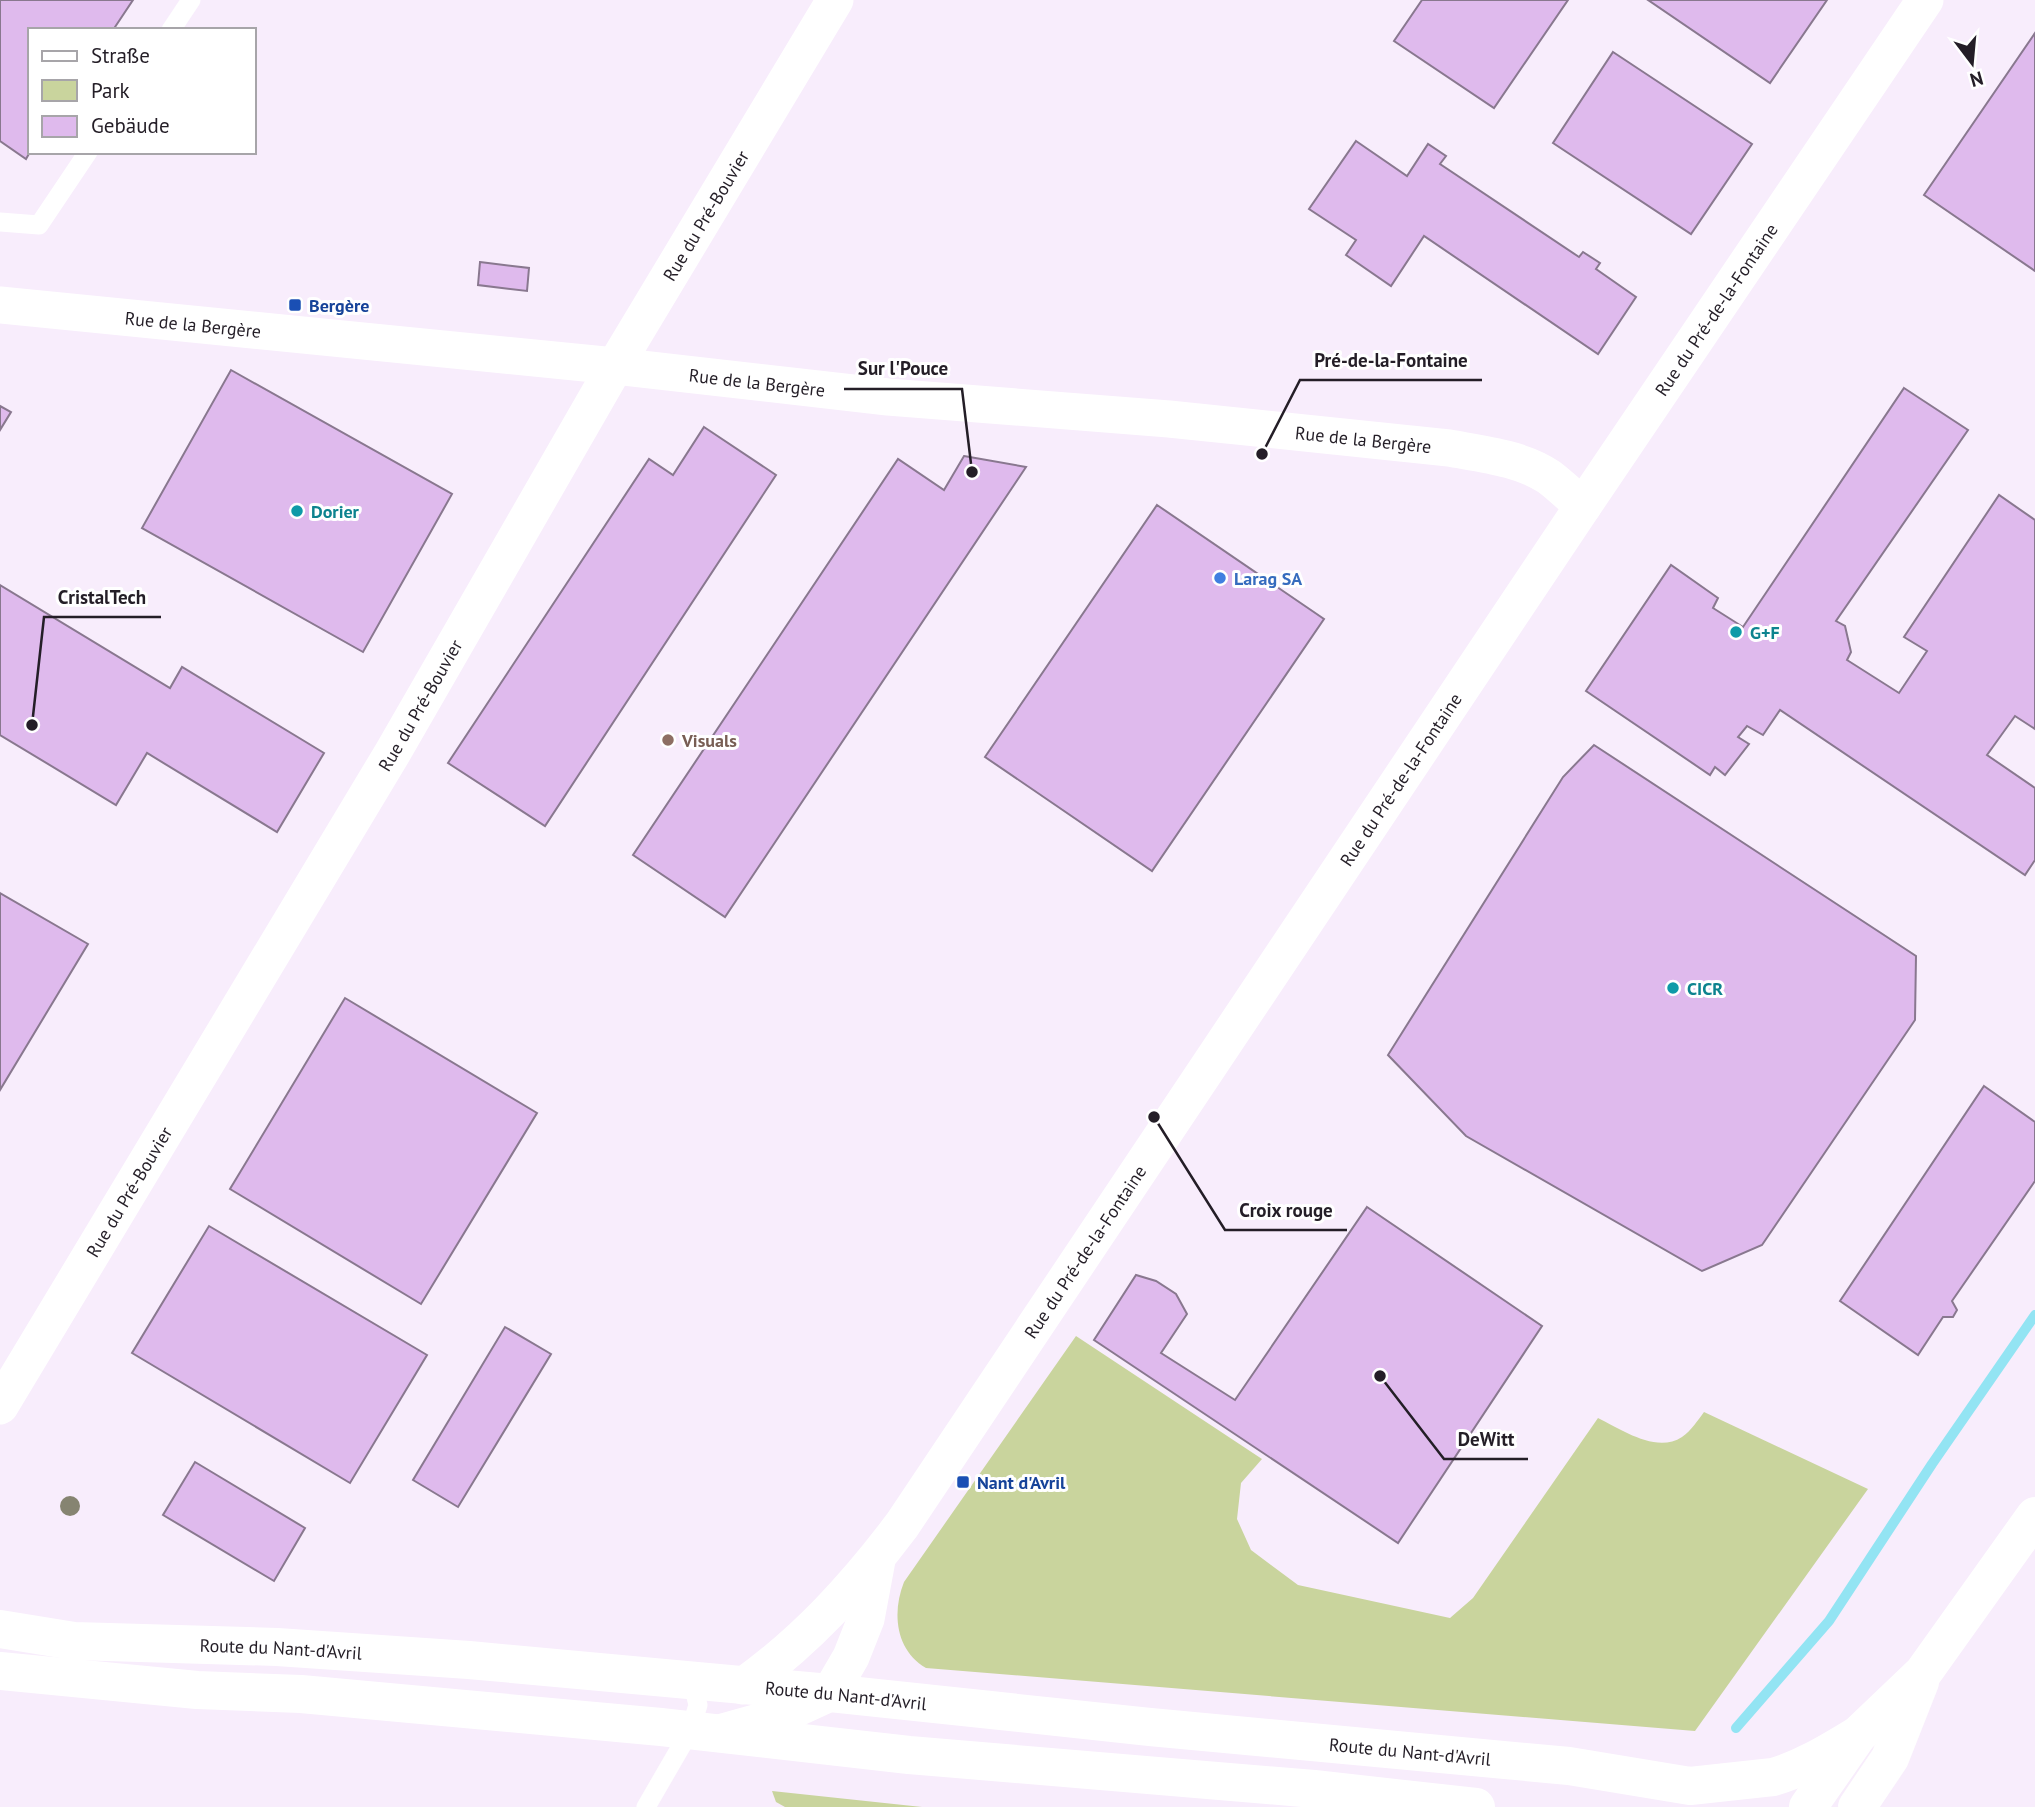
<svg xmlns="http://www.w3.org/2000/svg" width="2035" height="1807" font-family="'PT Sans',sans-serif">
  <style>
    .green { fill: #c9d49d }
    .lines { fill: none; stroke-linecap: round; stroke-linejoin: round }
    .stream { stroke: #93e4f3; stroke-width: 10 }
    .building { fill: #dfbaed; stroke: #89788f; stroke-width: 2 }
    .service { stroke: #fff; stroke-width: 19 }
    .minor { stroke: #fff; stroke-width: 37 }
    .secondary { stroke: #fff; stroke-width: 38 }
    .tree { fill: #868471 }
    .transit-dot { fill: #1a4fb4; stroke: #fff; stroke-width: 2.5 }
    .culture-dot { fill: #0f9aa8; stroke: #fff; stroke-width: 2.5 }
    .shop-dot { fill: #3f7fe0; stroke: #fff; stroke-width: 2.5 }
    .education-dot { fill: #8d6e63; stroke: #fff; stroke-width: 2.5 }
    .labels { text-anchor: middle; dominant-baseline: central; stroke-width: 6; stroke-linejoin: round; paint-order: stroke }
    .street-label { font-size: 18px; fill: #241e27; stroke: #fff }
    .transit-label { font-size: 18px; font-weight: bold; fill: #164399; stroke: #fff; text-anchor: start }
    .culture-label { font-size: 18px; font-weight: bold; fill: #0d838f; stroke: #fff; text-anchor: start }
    .shop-label { font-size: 18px; font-weight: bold; fill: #366cbe; stroke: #fff; text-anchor: start }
    .education-label { font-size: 18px; font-weight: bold; fill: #785e54; stroke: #fff; text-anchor: start }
    .leader { fill: none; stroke: #241e27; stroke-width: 2.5 }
    .callout-dot { fill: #241e27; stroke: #fff; stroke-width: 2.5 }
    .callout-label { font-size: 19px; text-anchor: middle; font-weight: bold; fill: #241e27; stroke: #fff; stroke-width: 6; stroke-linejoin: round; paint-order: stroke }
  </style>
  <rect width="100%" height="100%" fill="#f8edfc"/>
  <!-- green -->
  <g class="green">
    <path d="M1076,1336L1262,1459L1241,1483L1237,1519L1251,1550L1298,1585L1450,1618L1473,1598L1598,1418C1621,1429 1656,1454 1682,1437C1691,1431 1698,1420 1704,1412L1868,1489L1695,1731L926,1668C895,1650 892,1612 904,1582Z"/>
    <polygon points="772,1791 922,1807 785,1807 776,1802"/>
  </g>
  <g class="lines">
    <!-- stream -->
    <polyline class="stream" points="1736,1728 1829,1621 1932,1464 2035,1315"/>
  </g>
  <!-- building -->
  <g class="building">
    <polygon points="0,0 133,0 113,30 30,30 30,152 26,159 0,141"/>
    <polygon points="1422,0 1568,0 1494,108 1394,41"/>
    <polygon points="1648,0 1827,0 1770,83"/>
    <polygon points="2035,33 2035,271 1924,195"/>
    <polygon points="1613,52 1752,144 1691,234 1553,143"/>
    <polygon points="1356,141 1407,176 1428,144 1446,156 1440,164 1579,257 1583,252 1600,263 1596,269 1636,297 1598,354 1424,236 1391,286 1346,255 1356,240 1309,209"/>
    <polygon points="480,262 529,268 527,291 478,285"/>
    <polygon points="231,370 452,494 363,652 142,528"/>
    <polygon points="1904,388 1968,430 1836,621 1845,626 1851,652 1847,660 1899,693 1927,651 1904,637 1999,495 2035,520 2035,729 2015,716 1987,755 2035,788 2035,860 2025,875 1780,710 1763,735 1747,726 1738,737 1749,744 1725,775 1715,767 1710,775 1586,691 1671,565 1718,598 1713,608 1743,627"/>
    <polygon points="0,406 11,412 0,430"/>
    <polygon points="704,427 776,475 545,826 448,763 649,459 673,475"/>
    <polygon points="964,456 1026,467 725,917 633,855 898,459 944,490"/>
    <polygon points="1157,505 1324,619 1152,871 985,757"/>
    <polygon points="0,585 170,688 182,667 324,753 277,832 147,753 116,805 0,735"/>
    <polygon points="1594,745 1916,956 1915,1020 1762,1245 1702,1271 1466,1136 1388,1055 1563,777"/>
    <polygon points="0,893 88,944 0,1090"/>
    <polygon points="345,998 537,1113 421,1304 230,1189"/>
    <polygon points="1984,1086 2035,1122 2035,1181 1952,1301 1957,1310 1953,1317 1943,1317 1918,1355 1840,1301"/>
    <polygon points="1367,1207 1542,1326 1398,1543 1094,1340 1136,1275 1156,1281 1176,1294 1187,1314 1161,1353 1235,1400"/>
    <polygon points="209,1226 427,1355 350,1483 132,1353"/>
    <polygon points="505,1327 551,1354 458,1507 413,1480"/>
    <polygon points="195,1462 305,1528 274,1581 163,1515"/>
  </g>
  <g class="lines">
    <!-- service -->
    <g class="service">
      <polyline points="171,30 191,0"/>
      <polyline points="0,222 39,225 88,152"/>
      <polyline points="646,1807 690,1731 698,1705 692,1681"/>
    </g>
    <!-- minor -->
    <g class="minor">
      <path id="s1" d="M0,305L615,366L888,397L1169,419L1449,448C1482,454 1521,458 1549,477C1561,486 1572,497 1583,506"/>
      <path id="s2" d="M0,1406L393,752L615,366L835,0"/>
      <path id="s3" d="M743,1686C806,1641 856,1586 902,1525L1583,506L1925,0"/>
      <polyline points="719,1733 780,1716 830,1693 851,1657 866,1619 877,1560"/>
    </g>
    <!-- secondary -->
    <g class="secondary">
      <path id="s4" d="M0,1629L74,1641L277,1647L469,1660L830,1693L1150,1727L1569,1766L1690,1786L1773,1777C1804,1768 1830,1752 1858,1735"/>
      <polyline points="0,1671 197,1690 301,1694 661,1727 909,1755 1314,1789 1476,1807"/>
      <polyline points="1808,1807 1858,1735 1923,1673 2035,1516"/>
      <polyline points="1857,1807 1890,1758 1920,1682"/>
    </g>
  </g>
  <!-- trees -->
  <circle class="tree" cx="70" cy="1506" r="10"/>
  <!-- markers -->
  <g class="transit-dot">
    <rect x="288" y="298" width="14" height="14" rx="3.5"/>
    <rect x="956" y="1475" width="14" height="14" rx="3.5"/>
  </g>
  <g class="culture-dot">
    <circle cx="297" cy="511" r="7"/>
    <circle cx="1736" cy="632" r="7"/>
    <circle cx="1673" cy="988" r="7"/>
  </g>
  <circle class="shop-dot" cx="1220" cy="578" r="7"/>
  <circle class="education-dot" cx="668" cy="740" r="7"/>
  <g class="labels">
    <!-- street labels -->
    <g class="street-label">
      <text stroke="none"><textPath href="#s2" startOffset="1384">Rue du Pré-Bouvier</textPath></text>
      <text stroke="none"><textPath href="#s3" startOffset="1690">Rue du Pré-de-la-Fontaine</textPath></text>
      <text stroke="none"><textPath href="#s1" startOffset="194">Rue de la Bergère</textPath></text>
      <text stroke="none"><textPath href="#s1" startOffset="761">Rue de la Bergère</textPath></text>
      <text stroke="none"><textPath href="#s1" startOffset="1370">Rue de la Bergère</textPath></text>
      <text stroke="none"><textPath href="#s2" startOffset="817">Rue du Pré-Bouvier</textPath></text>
      <text stroke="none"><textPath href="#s3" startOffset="1124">Rue du Pré-de-la-Fontaine</textPath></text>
      <text stroke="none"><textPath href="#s2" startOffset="250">Rue du Pré-Bouvier</textPath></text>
      <text stroke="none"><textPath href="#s3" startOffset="556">Rue du Pré-de-la-Fontaine</textPath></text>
      <text stroke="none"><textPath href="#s4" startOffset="282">Route du Nant-d'Avril</textPath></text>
      <text stroke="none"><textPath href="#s4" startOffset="849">Route du Nant-d'Avril</textPath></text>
      <text stroke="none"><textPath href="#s4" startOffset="1416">Route du Nant-d'Avril</textPath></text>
    </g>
    <!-- transit labels -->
    <g class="transit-label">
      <text x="309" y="305">Bergère</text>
      <text x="977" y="1482">Nant d'Avril</text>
    </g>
    <!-- culture labels -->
    <g class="culture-label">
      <text x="311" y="511">Dorier</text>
      <text x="1750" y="632">G+F</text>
      <text x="1687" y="988">CICR</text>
    </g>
    <!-- shop labels -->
    <g class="shop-label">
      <text x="1234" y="578">Larag SA</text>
    </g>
    <!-- education labels -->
    <g class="education-label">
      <text x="682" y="740">Visuals</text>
    </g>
  </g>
  <!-- callouts -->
  <path class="leader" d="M1262 454L1300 380H1482M972 472L962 389H844M32 725L44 617H161M1154 1117L1225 1230H1347M1380 1376L1444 1459H1528"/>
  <g class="callout-dot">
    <circle cx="1262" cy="454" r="7"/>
    <circle cx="972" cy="472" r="7"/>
    <circle cx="32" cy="725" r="7"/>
    <circle cx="1154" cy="1117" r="7"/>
    <circle cx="1380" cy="1376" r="7"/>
  </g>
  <g class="callout-label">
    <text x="1391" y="367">Pré-de-la-Fontaine</text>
    <text x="903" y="375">Sur l'Pouce</text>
    <text x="102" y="604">CristalTech</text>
    <text x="1286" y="1217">Croix rouge</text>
    <text x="1486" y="1446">DeWitt</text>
  </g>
  <!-- legend -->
  <rect x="28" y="28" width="228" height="126" fill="#ffffff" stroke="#a7a5a9" stroke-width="2"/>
  <rect x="42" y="51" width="35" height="10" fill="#ffffff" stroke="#a7a5a9" stroke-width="2"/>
  <text x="91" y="63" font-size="21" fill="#241e27">Straße</text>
  <rect x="42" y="80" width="35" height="21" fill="#c9d49d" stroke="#a7a5a9" stroke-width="2"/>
  <text x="91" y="98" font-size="21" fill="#241e27">Park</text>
  <rect x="42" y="116" width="35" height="21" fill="#dfbaed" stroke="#a7a5a9" stroke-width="2"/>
  <text x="91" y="133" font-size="21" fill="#241e27">Gebäude</text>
  <!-- north arrow -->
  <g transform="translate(1972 63) rotate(164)" stroke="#ffffff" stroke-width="5" paint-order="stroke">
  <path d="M0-5L12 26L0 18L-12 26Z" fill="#241e27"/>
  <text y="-10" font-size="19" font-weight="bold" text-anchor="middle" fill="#241e27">N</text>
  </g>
</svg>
